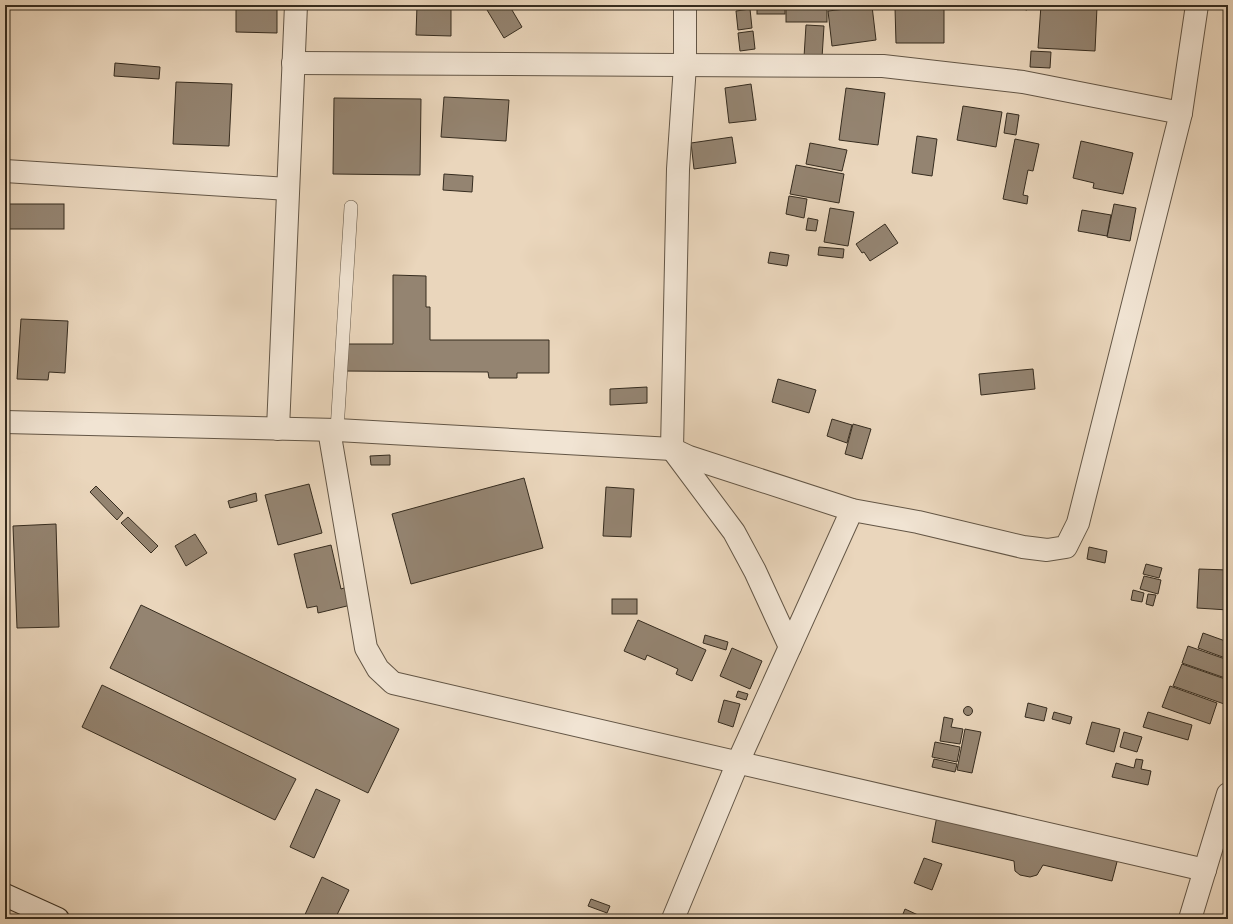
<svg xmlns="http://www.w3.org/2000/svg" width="1233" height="924" font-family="Vollkorn,serif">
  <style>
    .building { fill: #948471; stroke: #362c1f }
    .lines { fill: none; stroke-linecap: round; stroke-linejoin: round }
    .lane-casing { stroke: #635646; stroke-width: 14 }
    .street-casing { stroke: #635646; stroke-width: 24 }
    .secondary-casing { stroke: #362c1f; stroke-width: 24 }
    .lane { stroke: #f1e4d3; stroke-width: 13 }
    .street { stroke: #f1e4d3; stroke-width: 22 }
    .secondary { stroke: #f1e4d3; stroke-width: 22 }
  </style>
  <rect width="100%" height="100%" fill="#ead6bc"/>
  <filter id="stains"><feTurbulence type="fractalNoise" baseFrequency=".005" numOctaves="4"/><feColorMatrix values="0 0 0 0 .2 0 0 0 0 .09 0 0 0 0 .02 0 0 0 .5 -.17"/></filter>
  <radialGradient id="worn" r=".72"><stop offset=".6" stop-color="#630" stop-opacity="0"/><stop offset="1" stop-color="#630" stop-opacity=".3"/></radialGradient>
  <!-- building -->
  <g class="building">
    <polygon points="236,5 277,5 277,33 236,32"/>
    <rect x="389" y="5" width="15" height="3"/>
    <polygon points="417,5 451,5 451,36 416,35"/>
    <polygon points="484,5 509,5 522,27 504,38"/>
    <rect x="757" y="5" width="28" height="9"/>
    <rect x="786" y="5" width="41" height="17"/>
    <polygon points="1005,5 1028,5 1027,10"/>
    <polygon points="1041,5 1097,7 1095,51 1038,48"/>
    <polygon points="872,6 876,40 832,46 828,11"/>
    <polygon points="944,7 944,43 896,43 895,8"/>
    <polygon points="750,9 752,28 738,30 736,11"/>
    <polygon points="806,25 824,26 822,58 804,57"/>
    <polygon points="753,31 755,49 740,51 738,33"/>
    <polygon points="1031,51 1051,52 1050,68 1030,67"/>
    <polygon points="115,63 160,67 159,79 114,76"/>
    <polygon points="176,82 232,84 229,146 173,144"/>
    <polygon points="751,84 756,120 729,123 725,88"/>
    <polygon points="846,88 885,93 878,145 839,140"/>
    <polygon points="444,97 509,100 506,141 441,137"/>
    <polygon points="334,98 421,99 420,175 333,174"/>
    <polygon points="963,106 1002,112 996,147 957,140"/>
    <polygon points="1007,113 1019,115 1016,135 1004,133"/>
    <polygon points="917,136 937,139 932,176 912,173"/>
    <polygon points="732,137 736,163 694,169 691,143"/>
    <polygon points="1015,139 1039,144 1033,171 1028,170 1023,195 1028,196 1027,204 1003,199"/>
    <polygon points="1081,141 1133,153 1123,194 1093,188 1094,183 1073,178"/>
    <polygon points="810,143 847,150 842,171 806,164"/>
    <polygon points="796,165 844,174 839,203 790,194"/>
    <polygon points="444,174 473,176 472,192 443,190"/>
    <polygon points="789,196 807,199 804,218 786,214"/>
    <rect x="5" y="204" width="59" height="25"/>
    <polygon points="1114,204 1136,208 1130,241 1107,237"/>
    <polygon points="830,208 854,212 848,246 824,242"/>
    <polygon points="1082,210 1111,215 1107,236 1078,231"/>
    <polygon points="808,218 818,220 816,231 806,230"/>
    <polygon points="885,224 898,243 870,261 864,252 862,253 856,244"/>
    <polygon points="819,247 844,249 843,258 818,255"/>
    <polygon points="770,252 789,255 787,266 768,263"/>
    <polygon points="393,275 426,276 426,307 430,307 430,340 549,340 549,373 517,373 517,378 489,378 488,372 343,371 343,344 393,344"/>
    <polygon points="21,319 68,321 65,373 49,372 48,380 17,379"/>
    <polygon points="1033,369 1035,389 981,395 979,374"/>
    <polygon points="778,379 816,390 809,413 772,402"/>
    <polygon points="647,387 647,403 610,405 610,389"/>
    <polygon points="832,419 852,425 847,443 827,436"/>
    <polygon points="853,424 871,429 862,459 845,454"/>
    <polygon points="390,455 390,465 371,465 370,456"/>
    <polygon points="524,478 543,548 411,584 392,514"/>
    <polygon points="309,484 322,533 278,545 265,495"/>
    <polygon points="96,486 123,513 117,520 90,492"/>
    <polygon points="606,487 634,489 631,537 603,536"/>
    <polygon points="256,493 257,501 230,508 228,501"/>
    <polygon points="128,517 158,546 151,553 121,523"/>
    <polygon points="56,524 59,627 17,628 13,526"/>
    <polygon points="195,534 207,553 186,566 175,546"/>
    <polygon points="331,545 341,589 347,587 351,605 318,613 317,606 307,608 294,554"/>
    <polygon points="1089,547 1107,551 1105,563 1087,559"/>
    <polygon points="1146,564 1162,568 1159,578 1143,574"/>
    <polygon points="1199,569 1228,570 1228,610 1197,608"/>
    <polygon points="1144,576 1161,580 1158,594 1140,589"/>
    <polygon points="1133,590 1144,593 1142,602 1131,600"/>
    <polygon points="1148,594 1156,595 1153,606 1146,604"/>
    <rect x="612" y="599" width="25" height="15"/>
    <polygon points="141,605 399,729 368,793 110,668"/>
    <polygon points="638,620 706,650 692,681 676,674 678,669 647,655 645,660 624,651"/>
    <polygon points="1203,633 1228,642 1228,659 1198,648"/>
    <polygon points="705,635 728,642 726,650 703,643"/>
    <polygon points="1188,646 1228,660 1228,679 1182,663"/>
    <polygon points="732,648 762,661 750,689 720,676"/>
    <polygon points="1182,664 1228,680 1227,705 1173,686"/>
    <polygon points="102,685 296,779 275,820 82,727"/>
    <polygon points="1170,686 1217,703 1210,724 1162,707"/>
    <polygon points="738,691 748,694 746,700 736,697"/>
    <polygon points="724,700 740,704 733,727 718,722"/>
    <polygon points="1028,703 1047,708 1044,721 1025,717"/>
    <circle cx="968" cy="711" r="4.5"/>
    <polygon points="1054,712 1072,717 1070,724 1052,719"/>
    <polygon points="1148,712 1192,725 1188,740 1143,727"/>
    <polygon points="944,717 953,719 951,727 963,729 960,744 940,741"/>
    <polygon points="1092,722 1120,729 1114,752 1086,744"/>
    <polygon points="965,729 981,732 972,773 957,770"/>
    <polygon points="1124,732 1142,737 1137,752 1120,747"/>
    <polygon points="935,742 960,747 957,762 932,757"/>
    <polygon points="934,759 957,764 955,772 932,767"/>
    <polygon points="1136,759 1143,760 1141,769 1151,771 1148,785 1112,777 1116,763 1134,768"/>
    <polygon points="316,789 340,800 314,858 290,847"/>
    <polygon points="937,816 1118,858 1112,881 1043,865 1037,875 1030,877 1020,875 1015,871 1014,861 932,842"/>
    <polygon points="924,858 942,864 932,890 914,883"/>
    <polygon points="322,877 349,890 335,919 303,919"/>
    <polygon points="591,899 610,906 607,913 588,906"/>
    <polygon points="905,909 918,915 916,919 901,919"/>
  </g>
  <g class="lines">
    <defs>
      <polyline id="lane" points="337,430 351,207"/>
      <g id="street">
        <polyline points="685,5 685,65 678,169 672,449 734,532 755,571 790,647"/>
        <polyline points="293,63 883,66 1023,82 1181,113"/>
        <polyline points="5,171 288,189"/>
        <polyline points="5,422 337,430 672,449 689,457 852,510 918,522 1023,547 1047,550 1066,547 1078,523 1181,113 1197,5"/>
        <polyline points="278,429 296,5"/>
        <polyline points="329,430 366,648 378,669 393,683 1205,870"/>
        <polyline points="673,919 738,762 852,510"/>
        <polyline points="1190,919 1228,794"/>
      </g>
      <polyline id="secondary" points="5,895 58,919"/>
    </defs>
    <!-- lane casing -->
    <use href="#lane" class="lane-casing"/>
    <!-- street casing -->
    <use href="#street" class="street-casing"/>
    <!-- secondary casing -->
    <use href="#secondary" class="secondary-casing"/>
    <!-- lane -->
    <use href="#lane" class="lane"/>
    <!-- street -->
    <use href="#street" class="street"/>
    <!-- secondary -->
    <use href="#secondary" class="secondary"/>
  </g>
  <!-- margin -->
  <rect width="1233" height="924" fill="none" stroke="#ead6bc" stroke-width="20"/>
  <rect x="6" y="6" width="1221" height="912" fill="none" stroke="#362c1f" stroke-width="2"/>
  <rect x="10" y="10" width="1213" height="904" fill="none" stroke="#362c1f"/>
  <rect width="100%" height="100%" filter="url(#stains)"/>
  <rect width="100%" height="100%" fill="url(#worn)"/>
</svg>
